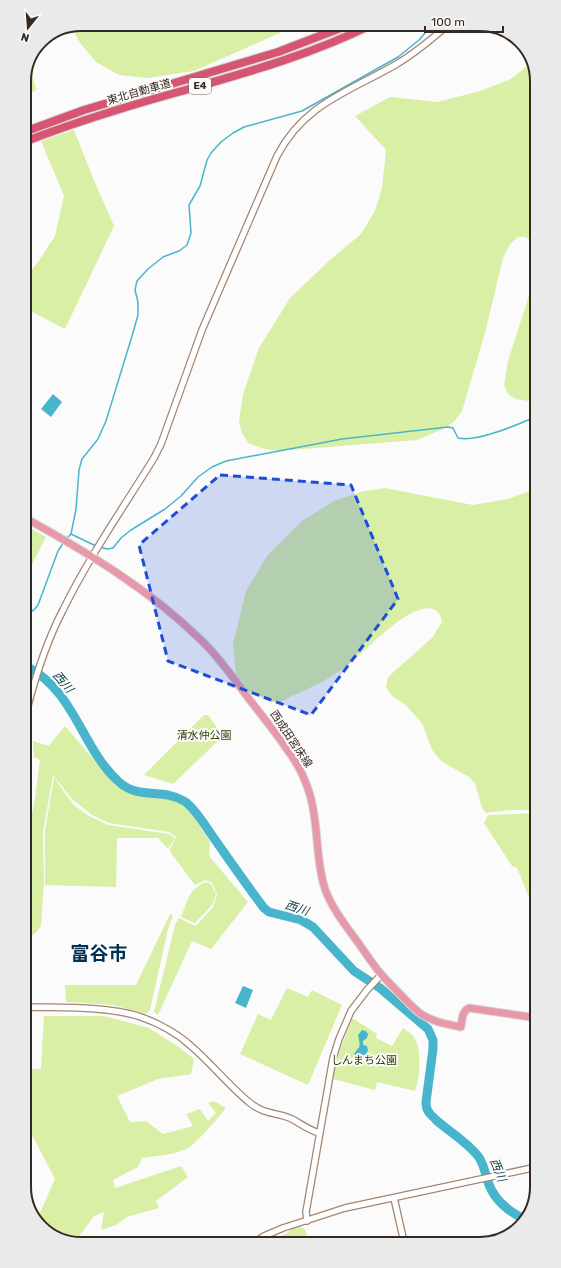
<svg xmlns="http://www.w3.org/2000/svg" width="561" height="1268" font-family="Rubik,'Noto Sans JP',sans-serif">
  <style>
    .green { fill: #d9efa5 }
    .water { fill: #48b5cc }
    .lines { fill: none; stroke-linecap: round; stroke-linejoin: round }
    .stream { stroke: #48b5cc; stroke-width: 1.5 }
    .river { stroke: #48b5cc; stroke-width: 9 }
    .minor-casing { stroke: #a48571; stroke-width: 8 }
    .major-casing { stroke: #dbd8d7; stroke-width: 9 }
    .highway-casing { stroke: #dbd8d7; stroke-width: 10 }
    .minor { stroke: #fff; stroke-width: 5.5 }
    .major { stroke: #e699aa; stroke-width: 7 }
    .highway { stroke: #d65572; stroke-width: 8 }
    .marked { fill: #1d4ed8; fill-opacity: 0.2; stroke: #1d4ed8; stroke-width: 3; stroke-dasharray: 8 5; stroke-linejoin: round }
    .labels { text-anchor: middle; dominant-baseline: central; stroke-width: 4; stroke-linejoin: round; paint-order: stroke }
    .shield { fill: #fbfbfb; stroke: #716862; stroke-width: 1 }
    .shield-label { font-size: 10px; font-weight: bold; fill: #362921 }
    .street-label { font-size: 11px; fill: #362921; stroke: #fbfbfb }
    .park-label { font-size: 11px; fill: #323f04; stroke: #fbfbfb }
    .water-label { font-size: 12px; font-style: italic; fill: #12424c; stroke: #fbfbfb }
    .town-label { font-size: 19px; font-weight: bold; fill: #003053; stroke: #fbfbfb }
    .rim { fill: none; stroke: #362921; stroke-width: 2 }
  </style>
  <rect width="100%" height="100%" fill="#fbfbfb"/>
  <!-- green -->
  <g class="green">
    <polygon points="81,24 296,24 282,32 194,71 148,78 119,75 96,62 80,43 72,28"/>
    <polygon points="531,58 534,62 535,402 516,399 508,394 504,385 508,361 533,283 533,255 531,240 525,237 518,237 510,244 503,258 485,333 462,411 454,422 441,430 417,440 278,451 261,448 248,443 242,433 239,422 243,394 259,348 290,298 330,260 361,234 375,211 382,188 386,150 355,116 390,97 438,102 480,91 511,79 527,66"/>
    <polygon points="30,65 36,90 24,97 24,77"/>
    <polygon points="74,130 95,183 114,226 65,329 25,308 25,278 38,262 55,236 64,196 41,141"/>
    <path d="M385,488L473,505L507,499L535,489L536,810H510L486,813L482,808L475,783L469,777L441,761L432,750L423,725L406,705L391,695L386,687L388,677L432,638L442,622C441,618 440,612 435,610C413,598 365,652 348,665C331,678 311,688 292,696C288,698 282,702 278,703C270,703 251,694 243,690L236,675L233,644L246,591L267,556L302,521L334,501L364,491Z"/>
    <polygon points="25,525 46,537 25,578"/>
    <polygon points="204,715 208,715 223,736 173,784 144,775"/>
    <path d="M65,726L116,786L135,795L159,796L177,800L191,813L210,842L209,856L248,902L211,949L192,941L158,1015L154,1012L175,925L179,918L195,926L197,925L213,907L217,894L212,883L206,880L195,885L171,853L170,849L176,837L169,832L109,823L92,815L72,799L53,775L43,832L44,883L41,925C38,932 34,936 26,937V863L28,835L35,798L40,760L34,757L33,741L49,746Z"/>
    <polygon points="54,777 66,795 75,806 89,816 108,825 169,834 175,838 168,849 158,838 117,838 116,887 45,885 45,831"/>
    <polygon points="536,813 536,900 530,900 517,868 512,866 484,823 488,815"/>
    <path d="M206,882L211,884L216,894L212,905L195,923L181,917C188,900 188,890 206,882Z"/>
    <polygon points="170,914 173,915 168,929 150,1010 146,1014 113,1005 66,1002 65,985 136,985"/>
    <polygon points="287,988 308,997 312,990 342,1005 308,1085 240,1054 258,1014 271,1020"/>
    <path d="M44,1016H104L149,1028L180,1048L194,1059L191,1074L158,1079L117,1096L130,1122L146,1121L163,1134L193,1126L186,1114L200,1109L208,1121L216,1113L208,1103L214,1101L226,1108C220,1116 196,1144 188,1148C174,1155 157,1156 142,1158L138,1167L113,1180L115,1188L181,1166L188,1177L156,1201L159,1208L127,1217L116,1225L101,1230L104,1212L94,1216L77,1239V1244L46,1232L35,1217H38L55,1179L31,1133L27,1107V1069H41Z"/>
    <path d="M352,1019H354L377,1034L376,1038L392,1046L403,1028C407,1031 413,1034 415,1039C422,1051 420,1078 415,1091L377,1082L375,1090L333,1079C336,1058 344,1039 352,1019Z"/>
    <polygon points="295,1226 304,1228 307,1234 302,1242 285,1242 279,1237 287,1233"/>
  </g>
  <!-- water -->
  <g class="water">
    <polygon points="53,394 62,402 51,417 41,409"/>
    <polygon points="243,986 253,990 246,1008 235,1003"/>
    <path d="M362,1030L366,1031L368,1034L367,1038L363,1041V1045L367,1046L368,1050L365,1058L360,1060H354L353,1056C360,1044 361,1050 358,1035Z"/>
  </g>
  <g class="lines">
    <!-- stream -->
    <g class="stream">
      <polyline points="71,534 96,546"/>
      <polyline points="66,539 71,534 76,509 79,470 82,459 98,439 106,421 132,336 138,315 138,302 135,290 137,281 148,269 163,257 179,251 187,245 191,233 189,205 200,186 207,160 211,153 221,142 233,133 244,127 302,111 398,57 419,40 433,24"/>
      <path d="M100,547L107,549L113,548L121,538L131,530L165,509L181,496L198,477L212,467L226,461L342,439L448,427L453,428L458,438C476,442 517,425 535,417"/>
      <polyline points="26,614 34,610 38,605 58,551 64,542"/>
    </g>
    <!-- river -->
    <path class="river" d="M26,666C76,692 81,748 119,782C139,800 163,788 184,801C194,807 204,824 211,834C228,858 245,883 264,908L269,912L301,920L313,927L354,971L380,988L428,1029L433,1040V1049L426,1102C426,1105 426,1108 428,1111C430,1115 434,1117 436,1120C450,1132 467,1142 478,1156C484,1164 485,1173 488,1182C494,1200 509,1212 526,1220"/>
    <defs>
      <g id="minor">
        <path d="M26,713C35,678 46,642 63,610C89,557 123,508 154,458L161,444L202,330L277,156C304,104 348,92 395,65C414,54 432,39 449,24"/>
        <path d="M27,1007C63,1008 103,1006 138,1016C156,1022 177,1033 191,1046C212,1064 229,1086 250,1103C265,1115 277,1112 292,1119C301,1124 309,1130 319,1133"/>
        <polyline points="394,1198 404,1242"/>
        <polyline points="307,1221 306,1212 333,1058 339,1039 351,1011 367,990 381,975"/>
        <polyline points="254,1243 264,1236 283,1228 345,1208 537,1167"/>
      </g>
      <path id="major" d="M25,518C87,552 150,590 201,640C218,656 232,676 246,695C259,712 274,730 286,748C297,762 305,778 310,795C319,825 315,859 325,889C331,906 343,922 354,937C363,949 371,962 381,974C387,981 394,988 400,994C407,1001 413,1008 421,1014C433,1022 447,1024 461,1027C462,1020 462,1011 469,1008L537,1018"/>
      <g id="highway">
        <polyline points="24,132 84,110 278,52 351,24"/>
        <path d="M24,142C78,121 134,104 189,89C252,71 315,53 373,24"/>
      </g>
    </defs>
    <!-- minor casing -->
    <use href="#minor" class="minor-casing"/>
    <!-- major casing -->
    <use href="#major" class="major-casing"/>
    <!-- highway casing -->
    <use href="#highway" class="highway-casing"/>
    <!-- minor -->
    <use href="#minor" class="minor"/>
    <!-- major -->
    <use href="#major" class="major"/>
    <!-- highway -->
    <use href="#highway" class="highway"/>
  </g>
  <!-- marked area -->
  <path class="marked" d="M220,475L351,485L398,599L311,715L168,661L139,545Z"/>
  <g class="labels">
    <!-- shield labels -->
    <rect class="shield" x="189" y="78" width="22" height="16" rx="3"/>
    <g class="shield-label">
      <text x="200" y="86">E4</text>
    </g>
    <!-- street labels -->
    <g class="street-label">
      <text transform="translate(139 92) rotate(-16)">東北自動車道</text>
      <text transform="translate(291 739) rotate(56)">西成田宮床線</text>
    </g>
    <!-- park labels -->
    <g class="park-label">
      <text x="204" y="735">清水仲公園</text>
      <text x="364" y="1060">しんまち公園</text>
    </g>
    <!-- water labels -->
    <g class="water-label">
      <text transform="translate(63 682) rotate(50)">西川</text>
      <text transform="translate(297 908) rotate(19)">西川</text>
      <text transform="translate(498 1170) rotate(67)">西川</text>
    </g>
    <!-- town labels -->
    <g class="town-label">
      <text x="99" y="953">富谷市</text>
    </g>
  </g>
  <!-- crop -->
  <path d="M0 0H561V1268H0ZM81 31H480A50 50 0 0 1 530 81V1187A50 50 0 0 1 480 1237H81A50 50 0 0 1 31 1187V81A50 50 0 0 1 81 31Z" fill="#ebeaea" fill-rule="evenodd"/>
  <path class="rim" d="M81 31H480A50 50 0 0 1 530 81V1187A50 50 0 0 1 480 1237H81A50 50 0 0 1 31 1187V81A50 50 0 0 1 81 31Z"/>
  <!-- north arrow -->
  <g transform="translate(28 28) rotate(197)" stroke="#fbfbfb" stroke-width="3" paint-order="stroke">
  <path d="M0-3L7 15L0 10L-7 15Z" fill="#362921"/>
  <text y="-6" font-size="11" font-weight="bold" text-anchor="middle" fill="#362921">N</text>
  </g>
  <!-- scale -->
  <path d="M425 26v6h78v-6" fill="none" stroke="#362921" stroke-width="2"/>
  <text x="431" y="26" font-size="12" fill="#362921" stroke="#fbfbfb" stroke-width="3" paint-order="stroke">100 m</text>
</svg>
